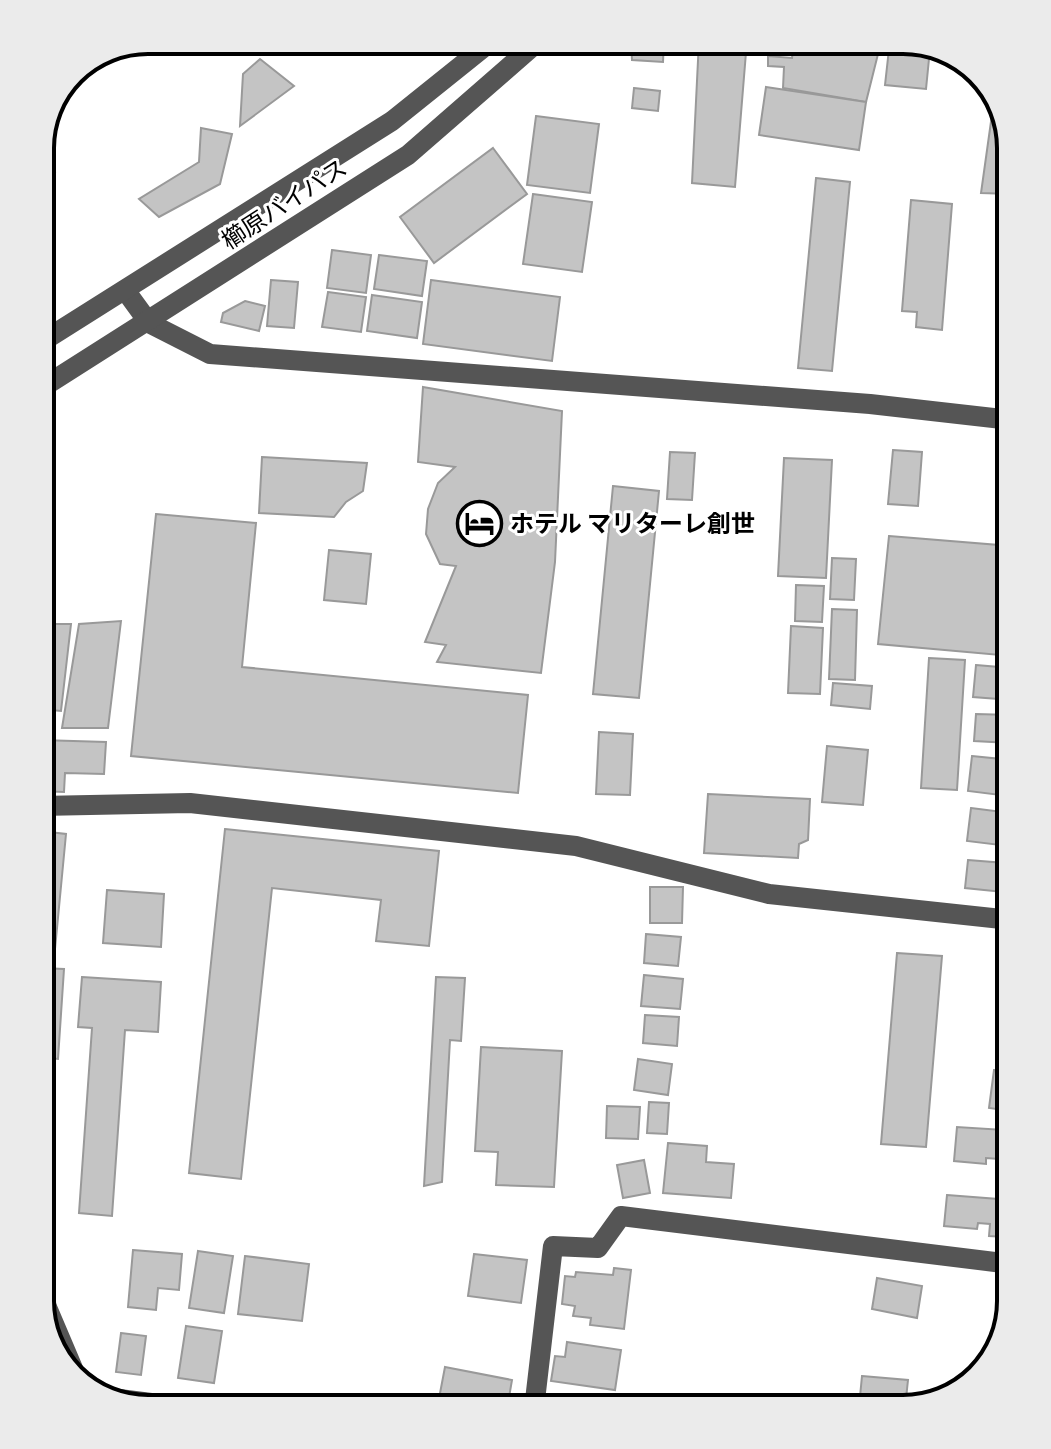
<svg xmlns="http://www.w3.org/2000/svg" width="1051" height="1449" font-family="Poppins,'Noto Sans JP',sans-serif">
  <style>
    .building { fill: #c4c4c4; stroke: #999; stroke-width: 2 }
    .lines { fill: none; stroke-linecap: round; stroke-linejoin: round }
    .minor { stroke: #555; stroke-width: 20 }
    .labels { text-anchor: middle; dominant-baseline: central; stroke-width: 6; stroke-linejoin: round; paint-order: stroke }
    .street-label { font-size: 24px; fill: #000; stroke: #fff }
    .poi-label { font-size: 24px; font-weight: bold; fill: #000; stroke: #fff; text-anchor: start }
    .rim { fill: none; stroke: #000; stroke-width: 4 }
  </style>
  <rect width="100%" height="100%" fill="#fff"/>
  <!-- building -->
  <g class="building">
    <polygon points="631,40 664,40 663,62 632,60"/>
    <polygon points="699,40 747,40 735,187 692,183"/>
    <polygon points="890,40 909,40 930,49 926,89 885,85"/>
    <polygon points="793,50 878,54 866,102 783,88 784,67 768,66 768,56 792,58"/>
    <polygon points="260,59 294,86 240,126 243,74"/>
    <polygon points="766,87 866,102 859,150 759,135"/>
    <polygon points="634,88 660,91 658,111 632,108"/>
    <polygon points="995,93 1011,148 1011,194 981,193"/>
    <polygon points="536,116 599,124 590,193 527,185"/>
    <polygon points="201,128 232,134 220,184 159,217 139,199 199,162"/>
    <polygon points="493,148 527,194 434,263 400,217"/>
    <polygon points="40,160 50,161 55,172 40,184"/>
    <polygon points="816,178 850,182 832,371 798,368"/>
    <polygon points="533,194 592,202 582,272 523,264"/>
    <polygon points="911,200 952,204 942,330 916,327 917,312 902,311"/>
    <polygon points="332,250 371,255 366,293 327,288"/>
    <polygon points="379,255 427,261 422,296 374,289"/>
    <polygon points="271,280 298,282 294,328 267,326"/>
    <polygon points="431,280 560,297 552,361 423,344"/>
    <polygon points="328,292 366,297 361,332 322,327"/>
    <polygon points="372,295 422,302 417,338 367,331"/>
    <polygon points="245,301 265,306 259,331 221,322 223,313"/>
    <polygon points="423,387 562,411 555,562 541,673 437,662 446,645 425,642 456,566 440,564 426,534 428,509 438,483 455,467 418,462"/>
    <polygon points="893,450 922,452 918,506 888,504"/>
    <polygon points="670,452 695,453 692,500 667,499"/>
    <polygon points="262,457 367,463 363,491 346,502 334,517 259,513"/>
    <polygon points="784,458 832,460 826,578 778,576"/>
    <polygon points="613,486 659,491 639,698 593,694"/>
    <polygon points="156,514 256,523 242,667 528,695 518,793 131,756"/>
    <polygon points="889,536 1011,546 1011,656 878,644"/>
    <polygon points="329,550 371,554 366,604 324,600"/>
    <polygon points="832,558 856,559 854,600 830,599"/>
    <polygon points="796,585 824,586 822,622 795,621"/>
    <polygon points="832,609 857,610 855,680 829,679"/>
    <polygon points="121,621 108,728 62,728 79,624"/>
    <polygon points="40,624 71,624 61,711 40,709"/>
    <polygon points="791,626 823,628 820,694 788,693"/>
    <polygon points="929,658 965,660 957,790 921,788"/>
    <polygon points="976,665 1011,668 1011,700 973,697"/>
    <polygon points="833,683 872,686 870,709 831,705"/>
    <polygon points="976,714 1011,715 1010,743 974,741"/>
    <polygon points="599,732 633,734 630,795 596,794"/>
    <polygon points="40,740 106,742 104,774 65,773 64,792 40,791"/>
    <polygon points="827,746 868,750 863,805 822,802"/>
    <polygon points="972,756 1011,760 1008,796 968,791"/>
    <polygon points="708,794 810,799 808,840 799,844 798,858 704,853"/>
    <polygon points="971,808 1011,813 1008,846 967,841"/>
    <polygon points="225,829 439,851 429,946 376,941 381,900 272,888 241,1179 189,1173"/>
    <polygon points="40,831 66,834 55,949 40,948"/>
    <polygon points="968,860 1005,863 1003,892 965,888"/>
    <polygon points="650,887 683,887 682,923 650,923"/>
    <polygon points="107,890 164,894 161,947 103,943"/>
    <polygon points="646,934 681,937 678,966 644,963"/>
    <polygon points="897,953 942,956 926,1147 881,1144"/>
    <polygon points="40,968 64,969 58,1059 40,1057"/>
    <polygon points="644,975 683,979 680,1009 641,1006"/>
    <polygon points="82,977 161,982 158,1032 125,1030 112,1216 79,1213 92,1028 78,1027"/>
    <polygon points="436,977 465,978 461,1041 450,1040 442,1182 424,1186"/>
    <polygon points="645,1015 679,1017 677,1046 643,1043"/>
    <polygon points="481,1047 562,1051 554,1187 496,1185 498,1152 475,1151"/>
    <polygon points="638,1059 672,1064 668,1095 634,1090"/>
    <polygon points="994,1070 1011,1071 1011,1111 989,1108"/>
    <polygon points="649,1102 669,1103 667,1134 647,1133"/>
    <polygon points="607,1106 640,1107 638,1139 606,1138"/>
    <polygon points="1004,1125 1011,1126 1011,1167 999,1166 999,1159 986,1158 986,1164 954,1161 957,1127 1004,1130"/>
    <polygon points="668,1143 707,1146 706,1162 734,1164 731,1198 663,1193"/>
    <polygon points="644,1160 650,1193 623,1198 617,1165"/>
    <polygon points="947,1195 1011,1200 1011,1233 1006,1232 1006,1237 989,1236 990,1224 978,1223 977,1229 944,1226"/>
    <polygon points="133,1250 182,1254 179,1290 158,1288 156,1310 128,1307"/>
    <polygon points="198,1251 233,1256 224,1313 189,1308"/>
    <polygon points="474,1254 527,1260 521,1303 468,1296"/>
    <polygon points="245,1256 309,1264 302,1321 238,1314"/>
    <polygon points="614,1268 631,1270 624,1329 590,1325 591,1318 573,1316 575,1306 562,1304 565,1276 575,1277 576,1272 613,1275"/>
    <polygon points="877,1278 922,1286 917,1318 872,1309"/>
    <polygon points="186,1326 222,1331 214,1383 178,1378"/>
    <polygon points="121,1333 146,1336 141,1375 116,1372"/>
    <polygon points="567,1342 621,1350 615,1390 551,1381 555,1356 565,1357"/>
    <polygon points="445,1367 512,1380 507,1409 437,1409"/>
    <polygon points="862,1376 908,1380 905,1408 859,1407"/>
    <polygon points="553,1397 610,1404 609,1409 551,1409"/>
  </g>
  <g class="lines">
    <!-- minor -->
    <g class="minor">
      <polyline points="125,290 149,323 210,354 870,404 1011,420"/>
      <polyline points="40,343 392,121 493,40"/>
      <polyline points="40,389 408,155 540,40"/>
      <polyline points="40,806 190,803 576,846 769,894 1011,920"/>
      <polyline points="40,1291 77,1378"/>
      <polyline points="103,1397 199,1409"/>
      <polyline points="534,1409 553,1246 598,1248 621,1216 1011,1264"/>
    </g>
  </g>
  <!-- icons -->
  <defs>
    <symbol id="hotel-ring" viewBox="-11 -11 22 22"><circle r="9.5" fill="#fff" stroke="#000" stroke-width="1.5"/><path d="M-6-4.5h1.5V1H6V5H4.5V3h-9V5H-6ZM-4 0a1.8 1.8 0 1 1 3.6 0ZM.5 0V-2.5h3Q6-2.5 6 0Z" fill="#000"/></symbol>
  </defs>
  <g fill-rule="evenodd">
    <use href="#hotel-ring" x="454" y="498" width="51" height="51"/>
  </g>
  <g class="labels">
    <!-- street labels -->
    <g class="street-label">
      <text transform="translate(284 204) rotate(-33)">櫛原バイパス</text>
    </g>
    <!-- poi labels -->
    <g class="poi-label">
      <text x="510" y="523">ホテル マリターレ創世</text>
    </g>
  </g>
  <!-- crop -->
  <path d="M0 0H1051V1449H0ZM148 54H903A94 94 0 0 1 997 148V1301A94 94 0 0 1 903 1395H148A94 94 0 0 1 54 1301V148A94 94 0 0 1 148 54Z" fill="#ebebeb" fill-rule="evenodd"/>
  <path class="rim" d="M148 54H903A94 94 0 0 1 997 148V1301A94 94 0 0 1 903 1395H148A94 94 0 0 1 54 1301V148A94 94 0 0 1 148 54Z"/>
</svg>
